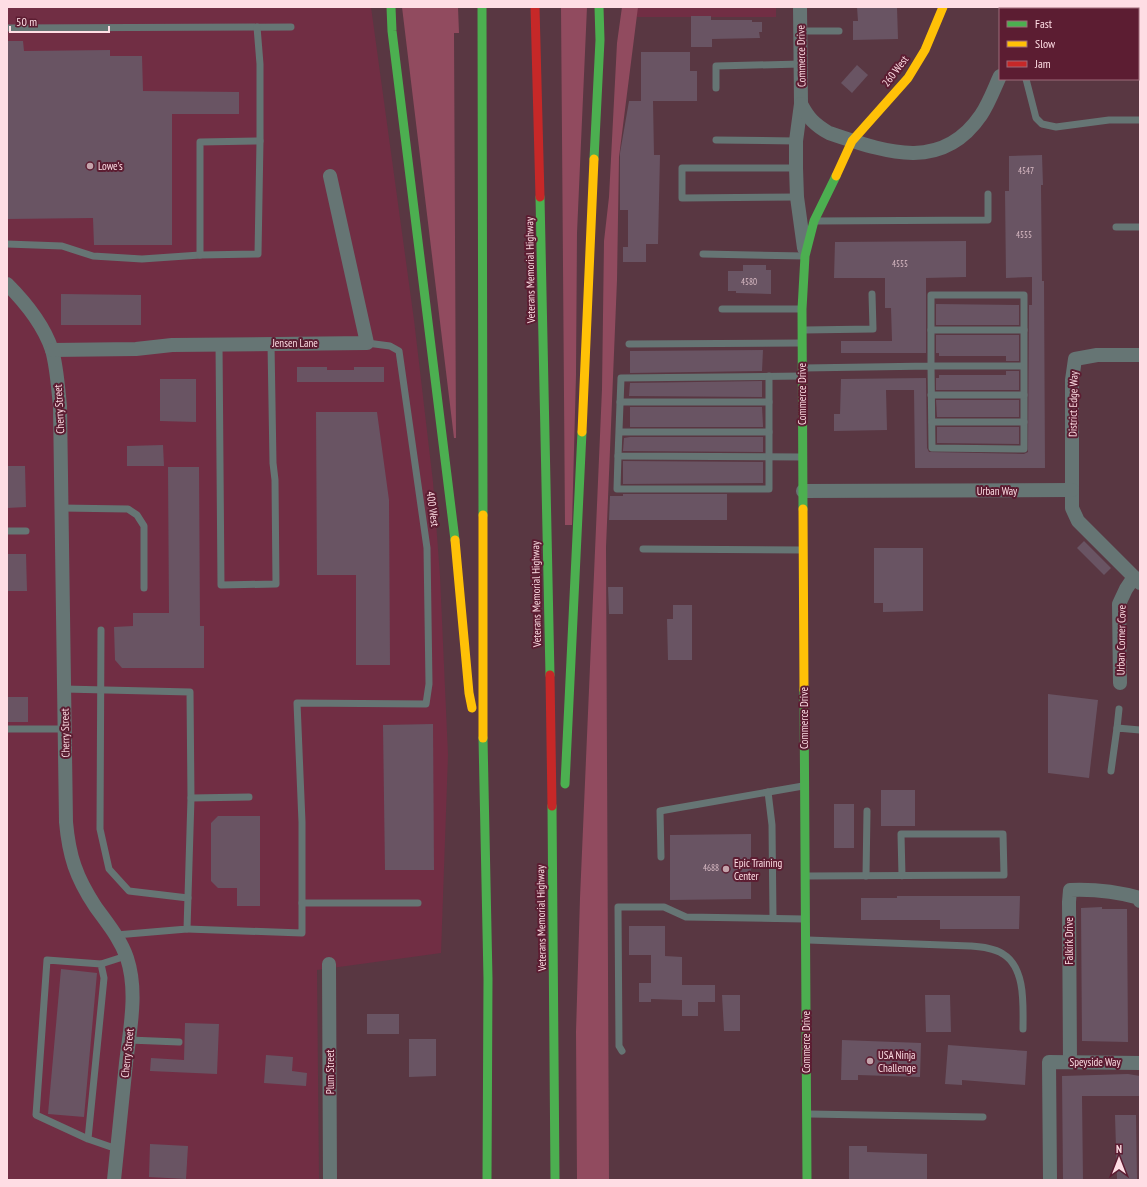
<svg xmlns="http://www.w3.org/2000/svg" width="1147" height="1187" font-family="'PT Sans Narrow',sans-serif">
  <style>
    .built { fill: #712e44 }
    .green { fill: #914b5f }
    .building { fill: #695463 }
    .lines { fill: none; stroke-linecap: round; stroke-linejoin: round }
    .lane { stroke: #667574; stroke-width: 7 }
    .street { stroke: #667574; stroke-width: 14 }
    .fast { stroke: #4caf50; stroke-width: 9 }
    .slow { stroke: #ffc107; stroke-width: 9 }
    .jam { stroke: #c62828; stroke-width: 9 }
    .poi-dot { fill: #c4a3ab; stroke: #5c1d32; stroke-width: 1.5 }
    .labels { text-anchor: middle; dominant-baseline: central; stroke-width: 4; stroke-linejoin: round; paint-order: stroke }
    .number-label { font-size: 9px; fill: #d9bbc4 }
    .street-label { font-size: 11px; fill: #fedde4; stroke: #5c1d32 }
    .poi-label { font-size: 11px; fill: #fedde4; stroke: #5c1d32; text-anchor: start }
  </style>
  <rect width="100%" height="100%" fill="#593742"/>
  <!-- built -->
  <g class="built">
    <polygon points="7,7 371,7 414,320 433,482 440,576 448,755 441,953 317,970 319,1180 7,1180"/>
    <rect x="637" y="7" width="139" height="10"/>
  </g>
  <!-- green -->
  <g class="green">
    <polygon points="402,7 458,7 459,33 454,33 456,438 454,438"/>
    <polygon points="561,7 587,7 577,233 576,375 572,525 565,525"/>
    <polygon points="622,7 638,7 619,157 617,280 606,547 609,1180 577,1180 576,1032 580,898 602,389 604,241 609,197 617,43"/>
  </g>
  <!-- building -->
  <g class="building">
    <polygon points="857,7 897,7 898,39 853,40 853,21 858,21"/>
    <polygon points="691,16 711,16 711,20 752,20 752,22 762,22 762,32 759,32 760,38 712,39 712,47 691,47"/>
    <polygon points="7,41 23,41 24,51 110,50 110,56 142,56 143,91 239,92 239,114 172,114 172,245 94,245 93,218 7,219"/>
    <polygon points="641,52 690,52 690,71 697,71 697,101 653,101 654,155 660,155 658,244 646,244 646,262 623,262 623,247 628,247 628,210 620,210 620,153 629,101 641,101"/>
    <polygon points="857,65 868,75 852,93 841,83"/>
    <polygon points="1042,155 1043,185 1041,185 1042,281 1044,281 1045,468 915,468 914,390 886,390 887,430 834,431 834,414 840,414 841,379 926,378 927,448 929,452 1024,454 1028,452 1029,305 1032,305 1032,277 1006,278 1005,191 1009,191 1009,156"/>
    <polygon points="966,241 966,277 926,278 926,353 841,353 841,341 892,341 891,308 885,308 885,278 834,278 835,242"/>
    <polygon points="743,265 766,265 766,270 771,270 771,294 736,293 736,291 728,291 728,271 743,271"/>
    <polygon points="61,294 141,295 141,325 61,325"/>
    <polygon points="936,304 1019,305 1019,325 936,325"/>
    <polygon points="936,335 1019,335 1019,361 1006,361 1006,356 939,356 939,353 936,353"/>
    <polygon points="763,350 762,371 630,373 630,351"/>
    <polygon points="297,367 327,367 327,370 354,370 354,367 384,367 384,382 297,382"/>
    <polygon points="1006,371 1019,371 1019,390 936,390 936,378 939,378 939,375 1006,375"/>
    <polygon points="160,379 196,379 196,422 160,421"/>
    <polygon points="762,381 762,397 629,396 630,383"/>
    <polygon points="936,400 1019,400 1019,417 937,417"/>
    <polygon points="630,407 762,407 763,425 763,427 630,427"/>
    <polygon points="316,412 377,412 389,500 390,665 356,665 356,575 317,575"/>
    <polygon points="937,427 1019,427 1019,444 937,443"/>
    <polygon points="630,437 763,437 763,452 623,451 624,438"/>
    <polygon points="163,445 164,466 127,466 127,446"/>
    <polygon points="623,461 763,462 763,483 623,484"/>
    <polygon points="7,466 25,466 26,507 7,508"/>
    <polygon points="168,467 199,467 200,626 204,626 204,668 122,668 115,660 114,627 133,626 133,613 169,613"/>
    <polygon points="623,494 727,494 727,520 609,520 610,496 623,496"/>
    <polygon points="1084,541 1111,568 1104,575 1077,548"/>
    <polygon points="874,548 923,548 923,611 883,612 883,603 874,603"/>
    <polygon points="7,554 26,554 27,591 7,591"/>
    <polygon points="608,587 623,587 623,614 609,614"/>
    <polygon points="673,605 692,605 692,660 668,660 667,619 673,619"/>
    <polygon points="1048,694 1098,700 1089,778 1048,773"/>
    <rect x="7" y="697" width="21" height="25"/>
    <polygon points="433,724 434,870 385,870 383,725"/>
    <rect x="881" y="790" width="34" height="36"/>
    <rect x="834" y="804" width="20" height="44"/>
    <polygon points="218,816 260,816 260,906 237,906 237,888 218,888 211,881 211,823"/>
    <polygon points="751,834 751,899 670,900 670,835"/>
    <polygon points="897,896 1020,896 1019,929 940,929 940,920 861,920 861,898 897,898"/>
    <polygon points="1102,907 1102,909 1127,909 1128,1042 1082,1041 1081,908"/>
    <polygon points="629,926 665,926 665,956 682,957 682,985 715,985 715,1002 698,1002 698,1016 682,1016 682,1000 651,999 651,1002 639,1002 639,983 651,983 651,955 629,955"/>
    <polygon points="61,969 97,973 84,1117 48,1114"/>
    <polygon points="722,995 740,995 740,1031 724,1031"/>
    <polygon points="925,995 950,995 951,1032 926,1032"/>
    <rect x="367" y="1014" width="32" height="20"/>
    <polygon points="185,1023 219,1024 217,1074 150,1071 151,1058 184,1060"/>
    <polygon points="409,1039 436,1039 436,1076 409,1077"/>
    <polygon points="842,1040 921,1043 920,1077 858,1075 858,1080 841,1080"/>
    <polygon points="948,1045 1027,1051 1025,1085 962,1080 962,1085 945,1084"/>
    <polygon points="266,1055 293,1057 292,1071 307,1073 306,1086 264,1083"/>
    <polygon points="1128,1074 1140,1076 1140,1096 1082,1096 1083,1180 1063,1180 1062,1076"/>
    <polygon points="1115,1115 1136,1115 1137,1180 1117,1180"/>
    <polygon points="150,1144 188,1146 186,1179 149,1177"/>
    <polygon points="849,1146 867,1146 867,1152 927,1154 927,1180 849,1180"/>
  </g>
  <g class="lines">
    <!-- lane -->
    <g class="lane">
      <polyline points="1084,7 1084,9"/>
      <polyline points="7,28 291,27"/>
      <polyline points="800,31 839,31"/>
      <polyline points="1026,79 1036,118 1042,124 1056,127 1109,120 1140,120"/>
      <polyline points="716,88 716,66 801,64"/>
      <polyline points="716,140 796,141"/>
      <polyline points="796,168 682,168 682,198 797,197"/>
      <polyline points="816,221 988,220 988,194"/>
      <polyline points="1116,227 1140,227"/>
      <polyline points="7,244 62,246 93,256 142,259 200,255 200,142 260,141 260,64 257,27"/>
      <polyline points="703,254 805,256"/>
      <polyline points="200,255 258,254 260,141"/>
      <polyline points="722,309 802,309"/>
      <polyline points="804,330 873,329 872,294"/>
      <polyline points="931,330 1024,330"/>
      <polyline points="219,344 221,585 276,584 275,480 273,463 271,344"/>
      <polyline points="629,344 802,343"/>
      <path d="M804,368L931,366L932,448L1024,449C1024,398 1024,347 1024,295H931V366H1024"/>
      <polyline points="802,376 621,378 618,456 803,457"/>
      <polyline points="931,395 1024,395"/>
      <polyline points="620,402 769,402"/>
      <polyline points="932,422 1024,422"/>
      <polyline points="620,432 769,432"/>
      <polyline points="618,456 617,489 769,489 769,376"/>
      <polyline points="61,508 128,509 137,515 144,526 144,588"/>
      <polyline points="7,531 26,531"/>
      <polyline points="643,549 803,550"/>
      <polyline points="101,630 100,829 109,869 129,891 188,898"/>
      <polyline points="64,689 190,692 191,798 187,929 116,935"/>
      <polyline points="1117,728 1119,709"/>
      <polyline points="7,729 65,729"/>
      <polyline points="1111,771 1117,728 1140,730"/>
      <polyline points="768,792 772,825 773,918"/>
      <polyline points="191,798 249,797"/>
      <polyline points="661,857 660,811 803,786"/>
      <polyline points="807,876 1004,875 1003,834 901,834 902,876"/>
      <polyline points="866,876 867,811"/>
      <polyline points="302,903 418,903"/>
      <polyline points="187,929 302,933 302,822 297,703 426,704 429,684 427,548 399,351 390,346 367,343"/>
      <path d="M808,940L970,946C981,947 994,948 1003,954C1026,968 1023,1006 1023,1029"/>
      <polyline points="101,964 126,956"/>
      <polyline points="129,1040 179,1042"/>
      <polyline points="622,1051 619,1046 618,907 664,907 686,917 804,919"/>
      <polyline points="809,1114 983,1117"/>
      <polyline points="88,1139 104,978 101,964 47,960 36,1115 88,1139 117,1149"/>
    </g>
    <!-- street -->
    <g class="street">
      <polyline points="800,7 801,104 796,141 796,168 797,197 804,248"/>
      <polyline points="1022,9 1022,7"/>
      <path d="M801,104C808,118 815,125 829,133C883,151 941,174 981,115C989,103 994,89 1000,76"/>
      <path d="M7,284C25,302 44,326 52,350C57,368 58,388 60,406L66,822C69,856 76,877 95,906C107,923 120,938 127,958C138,991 130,1029 126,1063C122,1102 118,1141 114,1180"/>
      <polyline points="52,350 136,349 172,345 367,343 330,176"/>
      <polyline points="1140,355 1097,355 1075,359 1072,380 1072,508 1078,521 1140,583"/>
      <polyline points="803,491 1072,490"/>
      <polyline points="1120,683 1119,604 1126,589 1134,577"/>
      <polyline points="329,964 330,1180"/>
      <path d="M1070,1062L1069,902L1070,890C1093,889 1118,892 1140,898V901"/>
      <polyline points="1050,1180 1049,1062 1140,1063"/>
    </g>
    <!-- fast -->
    <g class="fast">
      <polyline points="391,7 392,31 455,540"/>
      <polyline points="482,7 483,515"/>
      <polyline points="594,159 600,40 599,7"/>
      <polyline points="540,197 550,675"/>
      <polyline points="803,509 802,309 805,256 814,221 836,176"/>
      <polyline points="804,690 807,1180"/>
      <polyline points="483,738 488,979 487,1180"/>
      <polyline points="565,784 582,432"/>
      <polyline points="552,806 555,1180"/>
    </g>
    <!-- slow -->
    <g class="slow">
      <polyline points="836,176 852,141 908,78 925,50 943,7"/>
      <polyline points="582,432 594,159"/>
      <polyline points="803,509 804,690"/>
      <polyline points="455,540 469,693 472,708"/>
      <polyline points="483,738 483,515"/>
    </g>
    <!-- jam -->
    <g class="jam">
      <polyline points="535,7 540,197"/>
      <polyline points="550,675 552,806"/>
    </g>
  </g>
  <!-- markers -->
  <g class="poi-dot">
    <circle cx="90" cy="166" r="4"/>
    <circle cx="726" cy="869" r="4"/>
    <circle cx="870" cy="1061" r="4"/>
  </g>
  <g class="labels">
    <!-- number labels -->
    <g class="number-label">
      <text x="1026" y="170">4547</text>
      <text x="1024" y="234">4555</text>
      <text x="900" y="263">4555</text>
      <text x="749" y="281">4580</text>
      <text x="711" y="867">4688</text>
    </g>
    <!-- street labels -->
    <g class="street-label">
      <text transform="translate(801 56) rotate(-91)">Commerce Drive</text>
      <text transform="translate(895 71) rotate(-53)">260 West</text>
      <text transform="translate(530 270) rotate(-91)">Veterans Memorial Highway</text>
      <text x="295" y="343">Jensen Lane</text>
      <text transform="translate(802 394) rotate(-90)">Commerce Drive</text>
      <text transform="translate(1073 404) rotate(-89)">District Edge Way</text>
      <text transform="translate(59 409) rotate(-93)">Cherry Street</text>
      <text x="997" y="491">Urban Way</text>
      <text transform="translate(433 509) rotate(82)">400 West</text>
      <text transform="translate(536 594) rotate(-91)">Veterans Memorial Highway</text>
      <text transform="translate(1121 640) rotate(-89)">Urban Corner Cove</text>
      <text transform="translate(804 718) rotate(-90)">Commerce Drive</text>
      <text transform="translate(65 733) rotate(-91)">Cherry Street</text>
      <text transform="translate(541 918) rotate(-91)">Veterans Memorial Highway</text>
      <text transform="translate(1069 941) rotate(-90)">Falkirk Drive</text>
      <text transform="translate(806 1042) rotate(-90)">Commerce Drive</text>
      <text transform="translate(127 1053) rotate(-84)">Cherry Street</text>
      <text x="1095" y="1062">Speyside Way</text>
      <text transform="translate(330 1072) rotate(-90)">Plum Street</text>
    </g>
    <!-- poi labels -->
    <g class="poi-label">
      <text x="98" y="166">Lowe's</text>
      <text x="734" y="863">Epic Training<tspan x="734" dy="13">Center</tspan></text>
      <text x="878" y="1055">USA Ninja<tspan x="878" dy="13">Challenge</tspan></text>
    </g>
  </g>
  <!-- border -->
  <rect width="1147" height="1187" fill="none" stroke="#fedde4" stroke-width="16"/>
  <!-- legend -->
  <rect x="999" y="8" width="140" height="72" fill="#5c1d32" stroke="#9d6a79"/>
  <rect x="1007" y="21" width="20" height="6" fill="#4caf50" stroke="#9d6a79"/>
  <text x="1035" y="28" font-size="12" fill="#fedde4">Fast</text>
  <rect x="1007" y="41" width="20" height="6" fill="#ffc107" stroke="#9d6a79"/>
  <text x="1035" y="48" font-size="12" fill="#fedde4">Slow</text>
  <rect x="1007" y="61" width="20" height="6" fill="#c62828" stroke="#9d6a79"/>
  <text x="1035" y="68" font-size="12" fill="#fedde4">Jam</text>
  <!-- north arrow -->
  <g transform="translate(1119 1159)" stroke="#5c1d32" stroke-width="3" paint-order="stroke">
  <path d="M0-3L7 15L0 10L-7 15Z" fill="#fedde4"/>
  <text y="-6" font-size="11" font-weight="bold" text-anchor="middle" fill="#fedde4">N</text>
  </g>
  <!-- scale -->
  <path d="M10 26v6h99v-6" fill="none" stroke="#fedde4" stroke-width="2"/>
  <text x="16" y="26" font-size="12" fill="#fedde4" stroke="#5c1d32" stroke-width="3" paint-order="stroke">50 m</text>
</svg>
